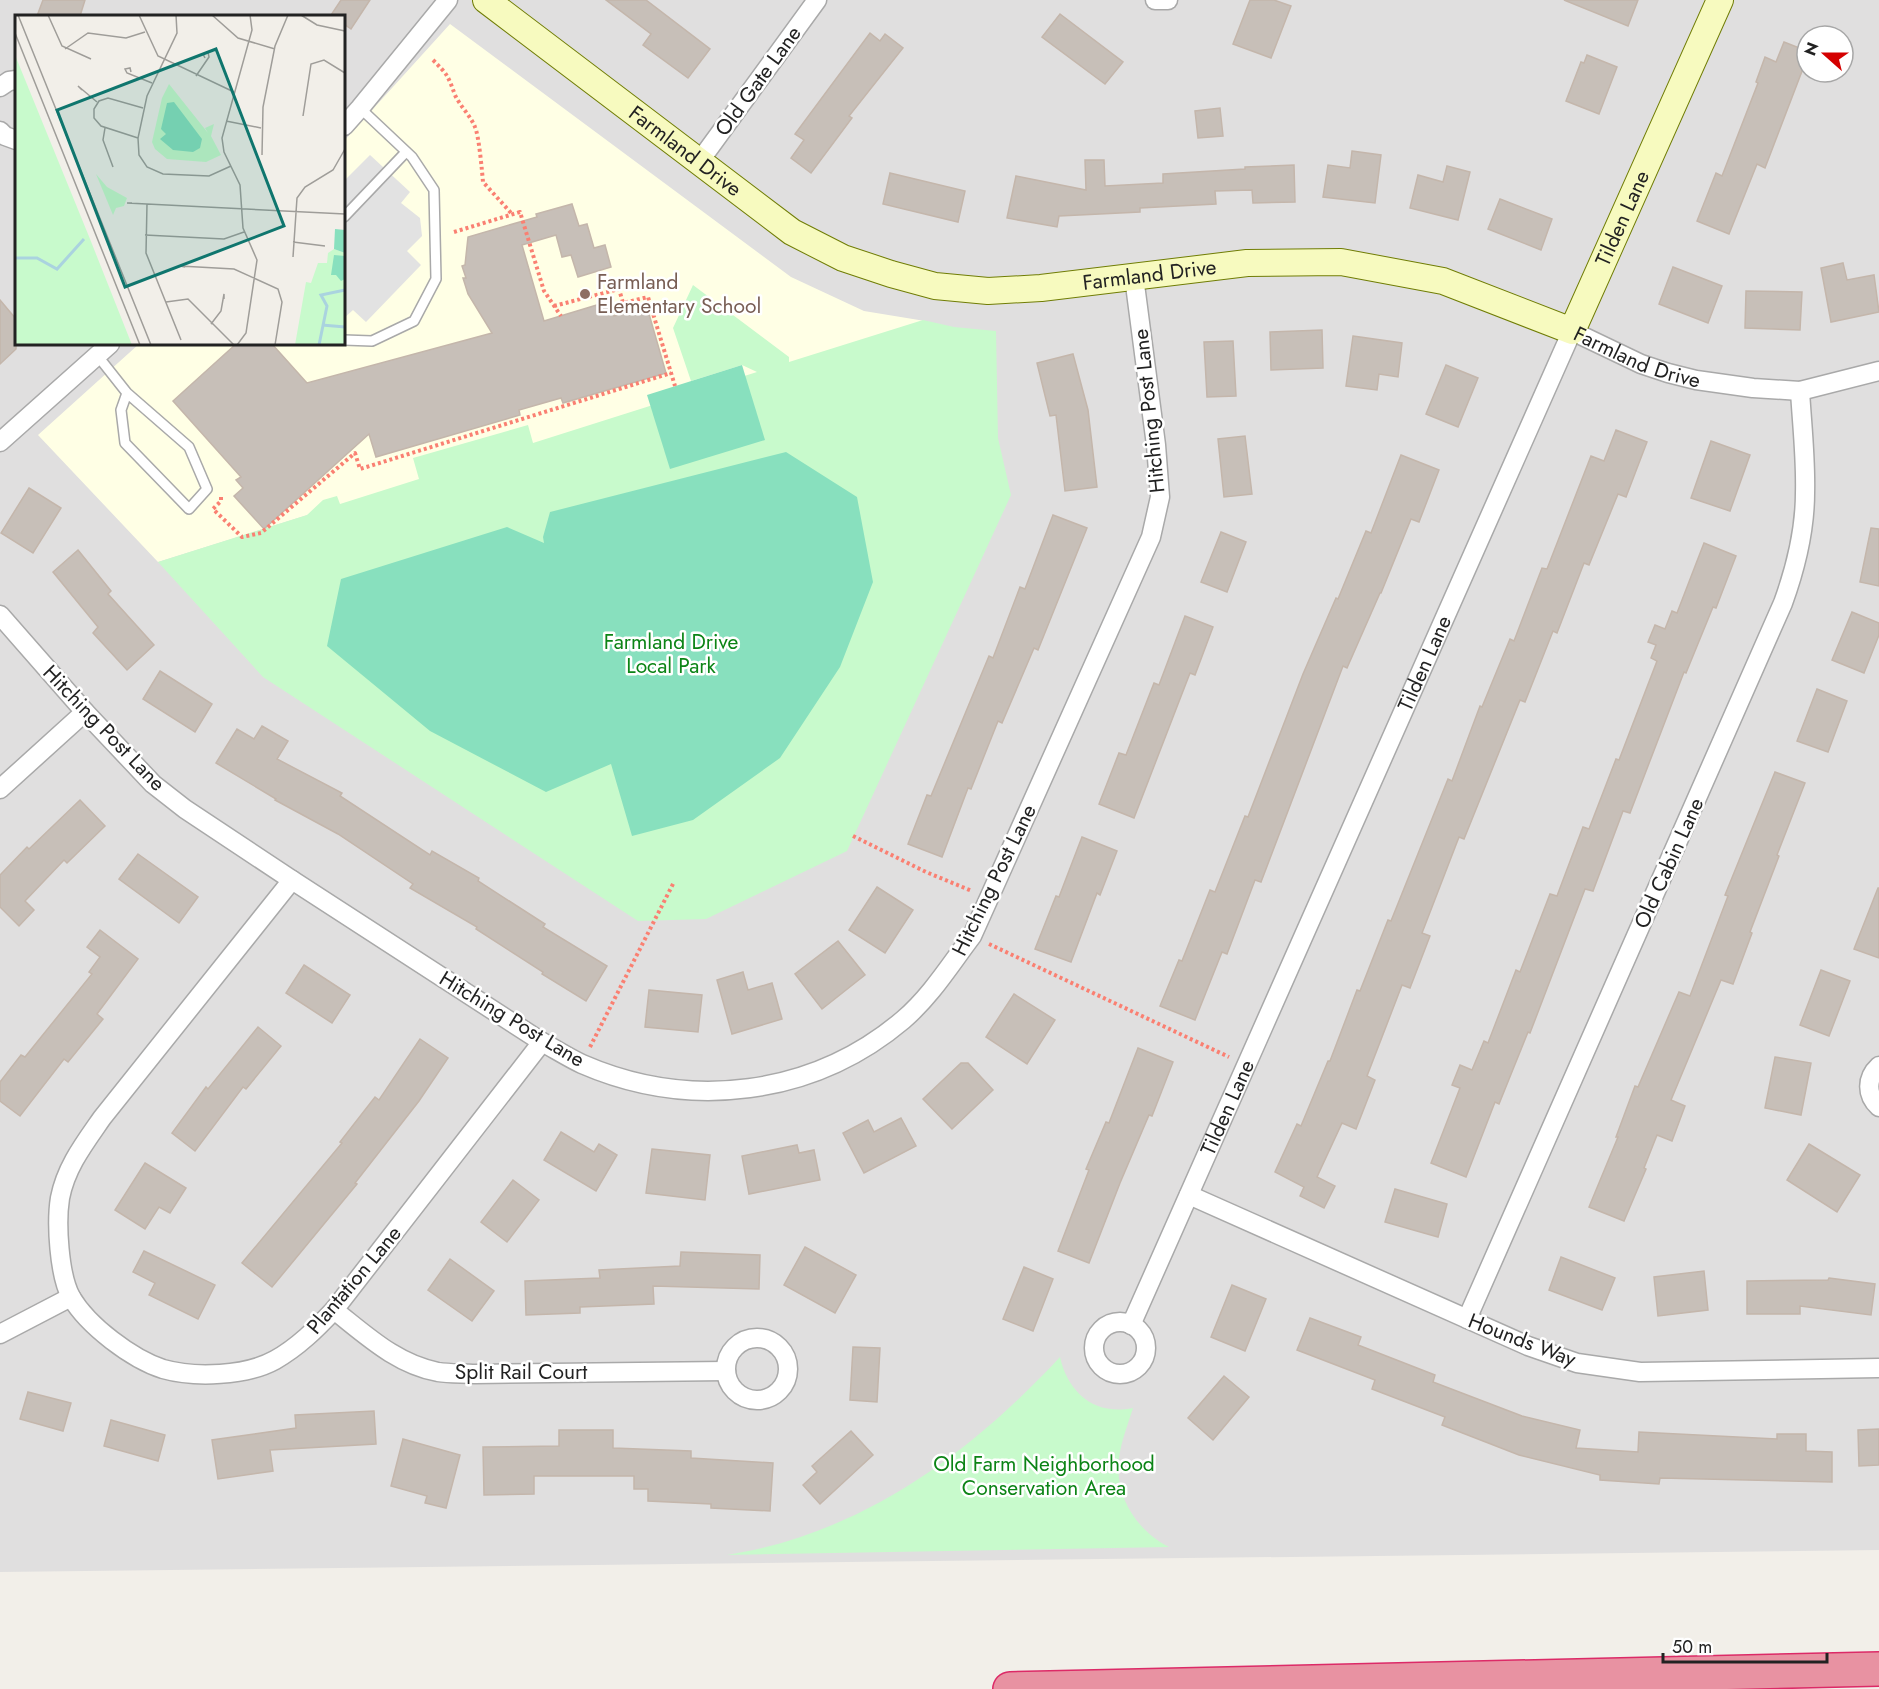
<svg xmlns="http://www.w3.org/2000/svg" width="1879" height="1689" font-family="Jost,sans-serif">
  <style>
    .residential { fill: #e0dfdf; fill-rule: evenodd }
    .education { fill: #ffffe5 }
    .park { fill: #c8facc }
    .pitch { fill: #88e0be }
    .parking { fill: #e2e2e2 }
    .building { fill: #c7bfb8; stroke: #c4b6ab; stroke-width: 1.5 }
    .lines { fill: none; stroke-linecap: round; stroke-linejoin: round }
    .lane-casing { stroke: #a9a9a9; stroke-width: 12 }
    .street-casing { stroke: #a9a9a9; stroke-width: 21 }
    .secondary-casing { stroke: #707d05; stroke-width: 28 }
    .highway-casing { stroke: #dc2a67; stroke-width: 36 }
    .path { stroke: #fa8072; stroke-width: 4; stroke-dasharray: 3 3; stroke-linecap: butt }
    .lane { stroke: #fff; stroke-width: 9 }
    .street { stroke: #fff; stroke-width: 18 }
    .secondary { stroke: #f7fabf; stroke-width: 26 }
    .highway { stroke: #e892a2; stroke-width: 33 }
    .education-dot { fill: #8d6e63; stroke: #fff; stroke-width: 2 }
    .labels { text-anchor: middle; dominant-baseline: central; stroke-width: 5; stroke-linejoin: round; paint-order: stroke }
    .street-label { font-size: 21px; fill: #222; stroke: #fff }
    .education-label { font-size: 21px; fill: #785e54; stroke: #fff; text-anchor: start }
    .park-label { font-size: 21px; fill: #0c8416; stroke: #fff }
    .inset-river { fill: none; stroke: #aad3df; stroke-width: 3 }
    .inset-road { fill: none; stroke: #9f9d99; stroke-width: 1.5 }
    .view { fill: #0f766e; fill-opacity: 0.15; stroke: #0f766e; stroke-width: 3 }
    .inset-edge { fill: none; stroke: #222; stroke-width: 3 }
  </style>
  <rect width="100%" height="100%" fill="#f2efe9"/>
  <!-- residential -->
  <path class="residential" d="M0,0H1879V1550L0,1572ZM16,16H344V344H16ZM1807,36H1843V72H1807Z"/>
  <!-- education -->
  <polygon class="education" points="450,24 791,277 864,311 925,321 158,562 38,435 139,344 344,344 344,141"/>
  <!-- park -->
  <g class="park">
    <polygon points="693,285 789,357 789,362 923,320 954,327 996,331 998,438 1011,495 847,851 706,919 638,921 263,677 158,562 307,515 323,500 337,496 340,504 419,479 413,458 528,425 533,443 757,372 742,365 691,381 673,328"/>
    <path d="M1060,1357C1068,1393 1095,1416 1133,1408C1128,1424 1121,1442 1119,1458C1114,1496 1137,1531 1169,1547L727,1555C861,1534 970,1454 1060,1357Z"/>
  </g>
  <!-- pitch -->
  <g class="pitch">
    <polygon points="742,365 765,440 670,469 647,395"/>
    <polygon points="786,452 857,497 873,582 840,667 780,758 693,820 632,836 611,764 546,792 430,731 327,646 341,579 507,527 544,543 543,537 550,512"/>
  </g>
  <!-- parking -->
  <polygon class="parking" points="370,155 410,192 401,203 420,218 422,236 407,251 421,265 366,322 353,310 344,318 344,181"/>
  <!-- building -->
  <g class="building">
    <polygon points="43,0 85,0 80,16 37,16"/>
    <polygon points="341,0 370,0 351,29 344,24 344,16 331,15"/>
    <polygon points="606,0 646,0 710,49 688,78 643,45 651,34"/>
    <polygon points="1250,0 1274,0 1291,6 1271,58 1233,44"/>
    <polygon points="1564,0 1638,0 1628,26"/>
    <polygon points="1060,14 1123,62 1105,84 1042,37"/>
    <polygon points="870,33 880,41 885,34 903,48 849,116 852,118 811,173 791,158 804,140 795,134"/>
    <polygon points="1784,42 1807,51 1807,58 1765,168 1757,164 1729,234 1697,221 1716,173 1722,176 1758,83 1756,82 1765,57 1776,62"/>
    <polygon points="1587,55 1617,67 1599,114 1566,101 1581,62 1584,63"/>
    <polygon points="1220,108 1223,136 1198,138 1195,111"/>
    <polygon points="1352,151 1381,155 1375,203 1323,197 1328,165 1350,168"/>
    <polygon points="1085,160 1104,160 1105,186 1163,183 1163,174 1245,169 1245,167 1294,165 1295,202 1253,203 1252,190 1215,191 1216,204 1140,208 1140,212 1059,216 1057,227 1007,218 1016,176 1086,190"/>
    <polygon points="1447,166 1470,172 1458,220 1410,208 1418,175 1443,182"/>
    <polygon points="890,173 965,191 958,222 883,204"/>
    <polygon points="1500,199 1552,219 1541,250 1488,229"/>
    <polygon points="572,204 579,226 587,224 594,248 605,245 611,267 578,277 571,255 562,257 556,235 522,245 544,321 610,301 614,316 647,307 666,373 563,403 561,398 519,410 520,415 376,457 369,434 264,529 234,496 243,488 236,480 241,477 173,401 236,344 272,344 307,383 492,333 468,294 463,278 466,278 462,266 465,265 468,237 537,217 536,214"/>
    <polygon points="1843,263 1847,280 1874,275 1879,312 1831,322 1821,268"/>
    <polygon points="1673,267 1722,286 1708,323 1659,304"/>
    <polygon points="1746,291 1802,292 1800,330 1745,328"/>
    <polygon points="0,300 16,319 16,349 0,364"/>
    <polygon points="1322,330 1323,368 1271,370 1270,332"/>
    <polygon points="1353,336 1402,343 1398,377 1379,374 1377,390 1346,386"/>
    <polygon points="1233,341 1236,396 1207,397 1204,342"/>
    <polygon points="1073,354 1088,410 1097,487 1065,491 1056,415 1050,416 1037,363"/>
    <polygon points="1446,365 1478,378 1458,427 1426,414"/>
    <polygon points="1616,430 1647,442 1626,497 1618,494 1589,565 1584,563 1557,633 1553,631 1525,702 1520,700 1464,839 1459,837 1422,933 1430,936 1410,988 1402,985 1367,1076 1375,1080 1356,1129 1342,1123 1317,1177 1335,1186 1324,1208 1300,1196 1304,1187 1275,1172 1297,1124 1301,1126 1328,1061 1330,1061 1357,990 1360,991 1388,920 1391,921 1448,779 1452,781 1480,706 1482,707 1510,639 1514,641 1542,568 1547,569 1591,456 1604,461"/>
    <polygon points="1245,436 1252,494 1224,497 1218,439"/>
    <polygon points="1711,441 1750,455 1730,511 1691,498"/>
    <polygon points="1401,455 1439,470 1419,522 1411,519 1381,593 1380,593 1347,668 1343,666 1261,882 1255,880 1227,954 1222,952 1195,1020 1160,1006 1179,960 1182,961 1210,890 1215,892 1245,816 1248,817 1303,674 1336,598 1338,599 1366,531 1371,533"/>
    <polygon points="29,488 61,508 33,553 1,533"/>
    <polygon points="1053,515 1087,528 1038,650 1034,648 1002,723 998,721 971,789 968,788 942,857 908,844 927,795 931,796 989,656 993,658 1020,587 1025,589"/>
    <polygon points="1871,528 1879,529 1879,586 1860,582"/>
    <polygon points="1221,532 1246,542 1227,592 1201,582"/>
    <polygon points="1704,543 1736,556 1716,608 1713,607 1686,673 1684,672 1630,813 1623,811 1593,891 1585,889 1530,1033 1528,1032 1499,1104 1495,1102 1466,1177 1431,1163 1460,1088 1452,1085 1460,1065 1472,1070 1484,1041 1488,1043 1516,970 1520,972 1550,894 1557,896 1583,827 1589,829 1616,759 1619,760 1657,661 1651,658 1656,645 1648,642 1655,625 1665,629 1672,611 1677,613"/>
    <polygon points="78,550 111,591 108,594 154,645 127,670 93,633 98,627 53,572"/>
    <polygon points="1852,612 1879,623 1879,635 1864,673 1832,660"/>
    <polygon points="1185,616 1213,627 1195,675 1190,673 1134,818 1099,804 1119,753 1126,755 1154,683 1159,685"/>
    <polygon points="160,671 212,704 195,732 143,699"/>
    <polygon points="1817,689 1847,701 1828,752 1797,741"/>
    <polygon points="262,726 288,741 277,759 342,793 340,796 430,855 432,851 479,878 478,881 545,924 543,927 607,966 586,1001 542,974 543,972 476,929 477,927 410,888 413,884 338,834 275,800 276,799 216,763 237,729 254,739"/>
    <polygon points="1775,772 1805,783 1777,855 1779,856 1750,932 1752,933 1733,984 1721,980 1671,1100 1685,1106 1672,1141 1657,1135 1644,1168 1646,1169 1624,1221 1589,1207 1618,1137 1616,1137 1635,1086 1638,1087 1679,992 1690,996 1728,896 1725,895"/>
    <polygon points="80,800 105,826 67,863 64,860 25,901 34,910 19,926 0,907 0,875 27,847 29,849"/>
    <polygon points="1082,837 1117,851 1100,895 1097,893 1071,962 1035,949 1056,896 1059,897"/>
    <polygon points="138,854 198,897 179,923 119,879"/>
    <polygon points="877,887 913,910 885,953 849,930"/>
    <polygon points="1878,888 1879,888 1879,958 1854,949"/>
    <polygon points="100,930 138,959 97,1014 103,1019 68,1062 64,1059 20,1116 0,1101 0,1082 21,1055 25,1057 92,974 89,972 100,957 87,947"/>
    <polygon points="838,941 865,975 822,1009 795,974"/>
    <polygon points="304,965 350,995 332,1023 286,993"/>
    <polygon points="1821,970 1850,981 1829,1036 1800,1025"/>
    <polygon points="743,972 748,990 772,983 782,1019 732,1034 717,980"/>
    <polygon points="649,990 702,995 698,1032 645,1027"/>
    <polygon points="1014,994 1055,1020 1027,1064 986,1037"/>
    <polygon points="258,1027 281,1046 246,1089 243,1087 195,1151 172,1133 206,1087 208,1089"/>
    <polygon points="420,1039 448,1058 419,1101 355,1183 357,1184 272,1287 242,1263 342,1143 340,1142 375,1097 379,1100"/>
    <polygon points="1138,1048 1173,1062 1152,1116 1149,1115 1120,1183 1089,1263 1058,1251 1089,1170 1086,1169 1106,1122 1109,1123"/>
    <polygon points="1775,1057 1811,1063 1801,1115 1765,1108"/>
    <polygon points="961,1063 968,1063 993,1090 952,1129 923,1099"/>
    <polygon points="901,1118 916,1146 864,1173 843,1133 868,1120 874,1132"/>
    <polygon points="561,1132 594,1152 599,1144 617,1155 596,1191 544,1160"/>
    <polygon points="1809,1144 1860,1175 1837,1212 1787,1180"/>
    <polygon points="797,1145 799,1153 814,1150 820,1180 749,1194 742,1156"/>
    <polygon points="652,1149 710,1155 705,1200 646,1193"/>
    <polygon points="145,1163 186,1188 170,1213 159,1207 145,1229 115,1210"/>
    <polygon points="513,1180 539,1200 507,1242 481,1222"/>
    <polygon points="1395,1189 1447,1204 1438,1237 1385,1222"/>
    <polygon points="805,1247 856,1275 835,1313 784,1285"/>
    <polygon points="144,1251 215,1285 198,1319 149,1295 155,1283 133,1272"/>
    <polygon points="681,1252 760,1255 759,1289 653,1286 654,1304 580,1307 580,1313 526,1315 525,1281 600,1278 599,1270 680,1266"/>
    <polygon points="1561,1257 1615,1278 1602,1310 1549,1290"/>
    <polygon points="450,1259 494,1291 472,1321 428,1290"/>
    <polygon points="1024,1267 1053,1279 1033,1331 1003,1319"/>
    <polygon points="1704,1271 1708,1310 1658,1316 1654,1277"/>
    <polygon points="1829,1278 1875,1284 1871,1315 1800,1306 1800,1314 1747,1314 1747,1281 1828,1280"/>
    <polygon points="1232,1285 1266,1299 1245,1351 1211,1337"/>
    <polygon points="1310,1318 1361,1337 1358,1345 1435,1375 1433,1382 1522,1416 1580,1430 1576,1448 1638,1452 1639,1432 1777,1439 1777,1434 1806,1434 1806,1451 1832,1452 1832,1482 1660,1478 1659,1484 1600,1480 1600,1475 1519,1455 1442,1425 1445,1417 1372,1389 1375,1380 1297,1350"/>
    <polygon points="853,1347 880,1348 877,1402 850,1400"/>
    <polygon points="1224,1376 1249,1397 1213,1440 1188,1418"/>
    <polygon points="28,1392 71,1403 63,1431 20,1419"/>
    <polygon points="374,1411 376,1444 270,1450 273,1471 218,1479 212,1440 296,1428 295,1415"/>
    <polygon points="111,1420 165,1435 158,1461 104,1446"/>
    <polygon points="1879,1429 1879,1465 1859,1466 1858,1430"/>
    <polygon points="559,1430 613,1430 613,1448 691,1451 691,1458 773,1463 770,1511 711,1508 711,1504 648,1501 648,1489 634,1489 634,1476 534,1476 534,1494 484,1495 483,1447 559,1446"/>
    <polygon points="851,1431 873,1455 820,1504 803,1485 817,1472 812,1466"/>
    <polygon points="403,1439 460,1455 446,1508 425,1503 427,1496 391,1486"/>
  </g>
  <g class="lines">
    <defs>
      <g id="lane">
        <polyline points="344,217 406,152"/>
        <polyline points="344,340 372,341 414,321 436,279 434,190 412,157 360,108"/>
        <polyline points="97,355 127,393 189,447 207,489 189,509 125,443 121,410 127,393"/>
      </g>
      <g id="street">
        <polyline points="1155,0 1168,0"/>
        <polyline points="0,87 9,81 16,80"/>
        <polyline points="344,126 360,108 448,0"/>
        <polyline points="0,131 5,136 16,140"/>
        <polyline points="699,162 817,0"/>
        <polyline points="0,442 110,344"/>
        <path d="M0,615L85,712L153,784L185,809L292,880L542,1042C555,1049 569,1058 582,1064C690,1111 813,1096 903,1020C931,996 950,965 972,936L1151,537L1160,497L1156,445L1134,277"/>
        <polyline points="0,789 85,712"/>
        <path d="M292,880L102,1118C84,1144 66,1167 60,1198C56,1223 59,1275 71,1297C88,1326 132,1359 163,1369C195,1378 246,1376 275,1360C298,1347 316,1329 334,1310L542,1042"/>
        <path d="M1879,1066C1866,1078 1866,1095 1879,1107"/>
        <polyline points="1189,1195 1528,1346 1577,1363 1640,1372 1879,1368"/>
        <path d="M334,1310C366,1335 396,1364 438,1372C450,1374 463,1373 475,1374L726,1371"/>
        <path d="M1467,1319L1783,603C1796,567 1805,531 1805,493C1806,459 1802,425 1800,391"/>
        <circle cx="1120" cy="1348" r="26"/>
        <path id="s1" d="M1131,1325L1572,331L1641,364L1668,373L1696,380L1753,388L1800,391L1879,371"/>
        <polyline points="0,1334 71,1297"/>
        <circle cx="757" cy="1369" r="31"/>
      </g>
      <g id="secondary">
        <path id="s2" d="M486,0L792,232L843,258L891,274L935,286L988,291L1041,288L1247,263L1341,262L1443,281L1572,331L1720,0"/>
      </g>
      <polyline id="highway" points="1010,1689 1879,1669"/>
    </defs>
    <!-- lane casing -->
    <use href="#lane" class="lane-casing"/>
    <!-- street casing -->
    <use href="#street" class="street-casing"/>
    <!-- secondary casing -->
    <use href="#secondary" class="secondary-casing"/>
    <!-- highway casing -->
    <use href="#highway" class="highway-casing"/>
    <!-- path -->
    <g class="path">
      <path d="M433,60C448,75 448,76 455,95C460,106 470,115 475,127C479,136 482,171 483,182L512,214"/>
      <polyline points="454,232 520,212 544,291 561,316"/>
      <polyline points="554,306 619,289 623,303 648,297 675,386"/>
      <polyline points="221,497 221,501 213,509 242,537 261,533 355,453 360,469 671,373"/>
      <polyline points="853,836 926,872 972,891"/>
      <polyline points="989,944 1229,1057"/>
      <polyline points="590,1047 674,882"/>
    </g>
    <!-- lane -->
    <use href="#lane" class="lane"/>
    <!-- street -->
    <use href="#street" class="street"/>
    <!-- secondary -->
    <use href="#secondary" class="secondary"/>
    <!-- highway -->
    <use href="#highway" class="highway"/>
  </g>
  <!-- markers -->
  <circle class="education-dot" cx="585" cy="294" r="6"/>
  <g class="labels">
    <!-- street labels -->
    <g class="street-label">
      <text transform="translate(758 81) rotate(-54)">Old Gate Lane</text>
      <text stroke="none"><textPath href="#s2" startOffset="250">Farmland Drive</textPath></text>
      <text stroke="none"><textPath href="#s2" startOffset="1311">Tilden Lane</textPath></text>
      <text stroke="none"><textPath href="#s2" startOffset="753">Farmland Drive</textPath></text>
      <text stroke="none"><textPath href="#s1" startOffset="1158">Farmland Drive</textPath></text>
      <text transform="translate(1149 411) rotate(-96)">Hitching Post Lane</text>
      <text stroke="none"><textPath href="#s1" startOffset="724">Tilden Lane</textPath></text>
      <text transform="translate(104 728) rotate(46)">Hitching Post Lane</text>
      <text transform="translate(1669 863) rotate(-66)">Old Cabin Lane</text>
      <text transform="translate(994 880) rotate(-64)">Hitching Post Lane</text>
      <text transform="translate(512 1019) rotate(31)">Hitching Post Lane</text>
      <text stroke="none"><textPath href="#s1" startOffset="238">Tilden Lane</textPath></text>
      <text transform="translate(354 1280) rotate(-50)">Plantation Lane</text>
      <text transform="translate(1522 1340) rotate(21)">Hounds Way</text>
      <text x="521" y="1372">Split Rail Court</text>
    </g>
    <!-- education labels -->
    <g class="education-label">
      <text x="597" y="282">Farmland<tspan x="597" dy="24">Elementary School</tspan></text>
    </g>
    <!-- park labels -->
    <g class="park-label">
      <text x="671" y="642">Farmland Drive<tspan x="671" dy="24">Local Park</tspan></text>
      <text x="1044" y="1464">Old Farm Neighborhood<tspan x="1044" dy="24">Conservation Area</tspan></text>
    </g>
  </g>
  <!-- overview -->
  <g transform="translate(15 15)">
    <rect width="330" height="330" fill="#f2efe9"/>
    <path d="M0,40L75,224L117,330H0ZM154,69L193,118L190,113L199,109L196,121L206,140L191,147L152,144L140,134L137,127L147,83ZM81,159L92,172L112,183L109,191L101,193L98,200ZM319,234L330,238V330H280L291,267L296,268L303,248H312L313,238Z" fill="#c8facc"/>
    <path d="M159,87L187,124L185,133L178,137L158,135L145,124L151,119L146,114L152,88ZM320,214L330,215V238L319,234ZM319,240L330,241V264L326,266L321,260H316Z" fill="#88e0be"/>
    <path class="inset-river" d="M0,243H22L42,254L69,224M307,310L330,312M304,330L312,291L306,280L330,275"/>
    <path class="inset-road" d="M3,0L136,330M33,0L47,31L76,44M124,0L143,41L219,77M161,0L162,18L132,81L123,123L124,140L132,152L148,159L194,161L216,151M197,0L223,23L260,34M286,0L302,10L330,16M0,18L125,330M50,34L73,18L111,23L130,17M116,57L115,53L110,54L112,58L137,68M181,61L194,42L193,37L188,39L190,43M67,75L63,71L82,87M288,101L296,49L309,45L330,58M211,106L246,113M90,113L88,125L98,152M123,123L86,111L79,103V94L84,86L93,83L128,93M247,140L248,92L260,31L273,0M117,188H112L330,199M132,189L131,238L166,325M130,220L209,224L229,217M278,227L310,231M278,242L282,183L290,172L318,155L330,134M170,252L165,251L219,254L263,274L267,287L260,330M151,287L173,284L219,330M196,309L206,296L209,279V284M222,330L231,318L242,245L228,213L225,170L209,137L207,123L237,15L235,0"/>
    <path class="view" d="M201,34L269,211L110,272L42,95Z"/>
    <rect width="330" height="330" class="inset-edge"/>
  </g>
  <!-- north arrow -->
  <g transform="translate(1825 54) rotate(291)"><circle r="28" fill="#ffffff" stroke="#a7a7a7" stroke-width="1.5"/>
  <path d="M0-4.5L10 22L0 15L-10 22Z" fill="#d40000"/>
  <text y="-9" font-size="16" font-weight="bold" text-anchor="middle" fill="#222222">N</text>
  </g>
  <!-- scale -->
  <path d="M1663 1653v9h164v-9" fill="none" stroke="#222222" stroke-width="3"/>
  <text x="1672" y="1653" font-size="18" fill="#222222" stroke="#ffffff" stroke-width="4.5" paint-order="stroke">50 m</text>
</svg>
